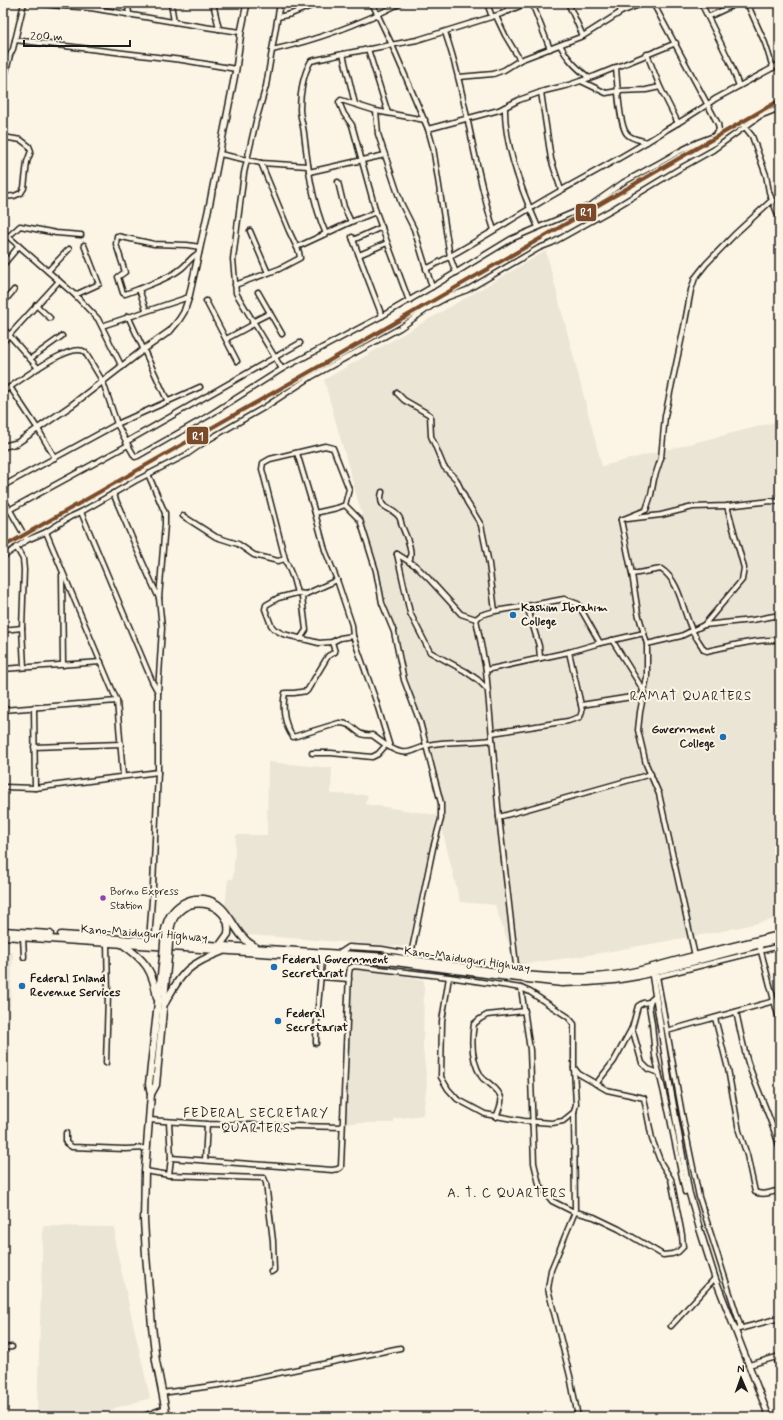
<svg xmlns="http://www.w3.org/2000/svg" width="783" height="1420" font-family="Mynerve,sans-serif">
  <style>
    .built { fill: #ebe5d6 }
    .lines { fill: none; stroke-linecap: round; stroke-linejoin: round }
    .minor-casing { stroke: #1c1c1c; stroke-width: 7 }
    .tertiary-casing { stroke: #1c1c1c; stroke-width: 8 }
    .trunk-casing { stroke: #1c1c1c; stroke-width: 9 }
    .minor { stroke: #fcf5e5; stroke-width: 4 }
    .tertiary { stroke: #fcf5e5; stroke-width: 5 }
    .trunk { stroke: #fcf5e5; stroke-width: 6 }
    .trunk-bridge-casing { stroke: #1c1c1c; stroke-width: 9; stroke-linecap: butt }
    .trunk-bridge { stroke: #fcf5e5; stroke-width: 6 }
    .rail-1-casing { stroke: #fcf5e5; stroke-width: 7 }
    .rail-1 { stroke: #7a4b2a; stroke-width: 4 }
    .poi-dot { fill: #1f6fb2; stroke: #fcf5e5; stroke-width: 1.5 }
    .bus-dot { fill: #8e44ad; stroke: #fcf5e5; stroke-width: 1.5 }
    .labels { text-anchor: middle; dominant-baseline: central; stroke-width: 4; stroke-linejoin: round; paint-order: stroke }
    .bus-label { font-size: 11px; fill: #1c1c1c; stroke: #fcf5e5; text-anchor: start }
    .poi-label { font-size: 12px; font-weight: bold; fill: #1c1c1c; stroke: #fcf5e5; text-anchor: start }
    .street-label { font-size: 12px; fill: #1c1c1c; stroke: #fcf5e5 }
    .neighbourhood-label { font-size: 13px; letter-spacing: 1px; fill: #1c1c1c; stroke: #fcf5e5 }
    .line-badge { stroke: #fcf5e5; stroke-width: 1.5 }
    .badge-label { font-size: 11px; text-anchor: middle; font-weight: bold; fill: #fff }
  </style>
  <rect width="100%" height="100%" fill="#fcf5e5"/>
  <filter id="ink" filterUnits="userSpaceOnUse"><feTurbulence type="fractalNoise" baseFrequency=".025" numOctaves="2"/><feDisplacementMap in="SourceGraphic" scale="8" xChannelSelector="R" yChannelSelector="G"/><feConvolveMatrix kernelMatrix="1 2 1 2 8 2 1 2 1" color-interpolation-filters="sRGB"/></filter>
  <g filter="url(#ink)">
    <!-- built -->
    <g class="built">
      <polygon points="546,251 602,466 780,421 780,918 718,932 583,956 516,965 495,905 460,902 443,833 439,779 406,672 324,380"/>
      <polygon points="268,762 332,768 331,794 368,795 365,804 437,815 408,947 222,933 228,879 233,879 236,835 267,835"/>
      <polygon points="3,951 13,951 7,1071 3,1072"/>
      <polygon points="354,968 389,972 424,980 423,1049 427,1083 423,1115 394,1119 394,1123 343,1123 348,1043"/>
      <polygon points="43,1226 115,1227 115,1243 150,1398 115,1408 98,1417 37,1417"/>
    </g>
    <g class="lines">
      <defs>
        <g id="minor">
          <path d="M39,3C58,7 78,6 97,9C145,17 193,26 241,32"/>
          <polyline points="128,3 129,15"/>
          <polyline points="171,3 174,22"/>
          <polyline points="213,3 219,29"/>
          <polyline points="280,3 266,86 256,121 244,173 233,259 236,293 282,369"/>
          <polyline points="372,3 392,45 428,129 433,147 450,257 456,273"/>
          <polyline points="487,3 492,17"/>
          <polyline points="506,3 509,11"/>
          <polyline points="532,3 550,49"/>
          <polyline points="568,3 583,36"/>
          <polyline points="618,3 621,12"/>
          <polyline points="701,3 730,62 739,86"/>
          <polyline points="747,3 765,43 773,68"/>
          <polyline points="496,16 505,35 520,60"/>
          <polyline points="278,17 291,14 319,3"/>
          <polyline points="708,17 738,3"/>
          <path d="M445,32C467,96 473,165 494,230"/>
          <polyline points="15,40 182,60 236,69"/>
          <path d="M560,45C567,59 577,68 589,78"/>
          <polyline points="368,49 388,113"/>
          <path d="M272,50C317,40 360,24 401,3"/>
          <polyline points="343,54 355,104"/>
          <polyline points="647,54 660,87 678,123"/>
          <path d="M616,67C617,80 619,126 627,134C631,139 641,140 647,142"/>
          <polyline points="459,77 493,74 504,70 520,60 583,36 621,12 644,3"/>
          <polyline points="581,81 606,93 618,91 646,90 660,87"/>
          <polyline points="3,84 10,55 13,49 24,3"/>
          <polyline points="541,92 551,159 561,190"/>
          <path d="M505,107C504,144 523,194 538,227"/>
          <polyline points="744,126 752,136 766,175 769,192 780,220"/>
          <polyline points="428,129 499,110 519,100 544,91 569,85 595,76 676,43"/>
          <polyline points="3,137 21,140 29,146 31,151 27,162 24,188 21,193 14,196 3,197"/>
          <polyline points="220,154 261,163 308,166"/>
          <polyline points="309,172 385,155"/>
          <polyline points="338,182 344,207 351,222"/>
          <polyline points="250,231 268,273"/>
          <polyline points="3,232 75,295 98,319 122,367"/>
          <path d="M326,234C312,202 308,167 304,133C303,125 300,116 300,109C300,94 303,74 311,61L343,54L417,40L501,14L527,3"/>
          <polyline points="8,237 20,226 56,233 81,235"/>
          <polyline points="352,237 382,316"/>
          <polyline points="353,240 382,227"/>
          <polyline points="297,247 351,222 376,212"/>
          <polyline points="359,255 387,243"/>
          <polyline points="3,265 19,246"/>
          <path d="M426,269C472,246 515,216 560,191C596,171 632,152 666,130C683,120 699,111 715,99L780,64"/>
          <polyline points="48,271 69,249"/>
          <polyline points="235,285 279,269 300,258 299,252 289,231 261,163"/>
          <polyline points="432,287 511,239 591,205 624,182 659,163 680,151 698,142 714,136 719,130 718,124 653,3"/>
          <polyline points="139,289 125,294 123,293 118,277 125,272 116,244 117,236 154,244 187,245 200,247"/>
          <polyline points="258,292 270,313"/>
          <polyline points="75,295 99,284 84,245"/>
          <polyline points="206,301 237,361"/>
          <polyline points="409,301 376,212 352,125 344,114 339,102 341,100 376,111 425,120"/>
          <polyline points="3,303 14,290"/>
          <polyline points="36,305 50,318"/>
          <path d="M146,310L139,289C153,283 170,278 182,268C189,262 191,257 199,253"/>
          <polyline points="128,316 168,402"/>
          <polyline points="252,322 270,313 282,334"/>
          <polyline points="102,326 189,297"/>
          <polyline points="3,328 38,368"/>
          <polyline points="226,339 254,324"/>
          <polyline points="3,342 59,281"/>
          <polyline points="30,359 62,336"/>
          <polyline points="10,387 38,429 55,458"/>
          <path d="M3,392C17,383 70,341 85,352L103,382L117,424L128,445L9,510"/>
          <polyline points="397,393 404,400 430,415 431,436 444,467 456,479 467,502 481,525 489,564 495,611"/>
          <polyline points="126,442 300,343"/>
          <polyline points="128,445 135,457 138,456 208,416 282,369 382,316 432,287 414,229 401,203 378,134 376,111"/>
          <polyline points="297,453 315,513 325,550 337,580 352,625 353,636 376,701 390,747"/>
          <polyline points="148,474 165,513 165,524 159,598 162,628 158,692 158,772 153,886 149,940"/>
          <polyline points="3,486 117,424 200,387"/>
          <path d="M382,492C377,511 392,506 399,517C401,519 401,524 402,526C406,536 414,551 409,562"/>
          <path d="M113,493C128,528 142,563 159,598"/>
          <polyline points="3,498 27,540"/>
          <polyline points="345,505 360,520 376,571 382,603 394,632 404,680 420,722 441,803 441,819 433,848 410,959"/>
          <polyline points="81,512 152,681 158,692"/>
          <polyline points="183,516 216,537 238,544 254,555 278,561 285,559"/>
          <polyline points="627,519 661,515 693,507 727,506 771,501 780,502"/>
          <polyline points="621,520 632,574 638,613 647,644 647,677 640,712 638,730 646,764 659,794 695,956"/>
          <polyline points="621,520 646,510 651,495 654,479 661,458 665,416 684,327 691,290 695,278 706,264 736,233 772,200"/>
          <polyline points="46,532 117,701 123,776"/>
          <polyline points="16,547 23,559 24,570 22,628 24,667"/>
          <polyline points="397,554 410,613 430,652 465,671 478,680 487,689"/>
          <polyline points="397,554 416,566 429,579 461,614 476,619"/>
          <polyline points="3,557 27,540 46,532 70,517 81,512 135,481 186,455 206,441 265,407 311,377 400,328 433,305 448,297 467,290 539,248 552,243 611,210 679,169 713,150 760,116 780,108"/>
          <path d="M632,574L661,569C681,582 682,611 693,632C696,638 701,644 704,650L707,651C731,646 755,639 780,640"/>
          <polyline points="62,575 63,665"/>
          <polyline points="337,580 306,594 297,593 278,598 266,605 265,609 271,625 274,629 283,634 319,643 332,642 340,638 353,636"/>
          <polyline points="297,593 293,578 285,559 262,469 263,463 270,459 325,446 333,448 349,489 345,505 337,508 315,513"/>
          <polyline points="527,606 539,646 540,658"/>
          <polyline points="476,619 486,670 499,817 517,974"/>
          <polyline points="476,619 481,615 495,611 527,606 564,599 578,604 600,643"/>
          <polyline points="704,625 752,620 780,615"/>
          <polyline points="3,630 22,628"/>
          <polyline points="300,639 306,630 302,597 306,594"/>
          <path d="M332,642L335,652L328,656L307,691L294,693H285C282,707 284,725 293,737L339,723C357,723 353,737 372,735C381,741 390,750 401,752C410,754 419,748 428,745C449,740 471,743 492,740"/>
          <polyline points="647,644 681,636 704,625 742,580 744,568 727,506"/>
          <polyline points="3,669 101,662"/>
          <polyline points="486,670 569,652 600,643 644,633"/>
          <polyline points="581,705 644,695 642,688 612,640"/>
          <polyline points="34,707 35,788"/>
          <polyline points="3,710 117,701"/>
          <polyline points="492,733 568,721 580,717 582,711 581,705 569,652"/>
          <polyline points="34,747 121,744"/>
          <polyline points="312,753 331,753 372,757 378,754 386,745"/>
          <polyline points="3,787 35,788 158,772"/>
          <polyline points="499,817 651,774"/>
          <polyline points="23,937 24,957"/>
          <polyline points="759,944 780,1023"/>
          <polyline points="340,953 349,947 382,949 410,954"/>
          <polyline points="657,976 682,1114 699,1197 741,1328"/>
          <polyline points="321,977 349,979"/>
          <polyline points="449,977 442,1021 441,1077 448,1089 457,1099 485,1114 524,1121 552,1123 563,1121 574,1112"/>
          <polyline points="655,977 780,946"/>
          <polyline points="521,988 530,1050 534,1163 539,1184 552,1201 572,1211 594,1217 619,1229 663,1255 672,1254 678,1252 683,1247 682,1235 671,1179 661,1163 652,1139 644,1098 607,1090 579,1074 574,1068"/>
          <polyline points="656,996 651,1000 649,1006 652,1024 655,1056 669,1114 685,1192"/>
          <path d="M736,1012C740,1029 743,1046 748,1063C758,1092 772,1120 780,1149"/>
          <path d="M715,1018L728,1069L739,1131L747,1155L755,1192C763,1196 772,1192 780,1190"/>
          <polyline points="632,1028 642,1063 648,1069 659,1073"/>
          <polyline points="667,1031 774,1001"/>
          <path d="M316,1043C316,1014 321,985 322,956"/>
          <polyline points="106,1063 108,995 107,943"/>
          <polyline points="596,1084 614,1061 632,1028 638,1006 643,1003 649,1002"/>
          <path d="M496,1117C503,1101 505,1096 490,1084C487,1081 483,1080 481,1076C471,1060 471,1042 474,1024L480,1019L487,1015L525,1011"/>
          <polyline points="149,1120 207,1124 342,1127"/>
          <polyline points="169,1122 171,1158 169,1175"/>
          <polyline points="66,1133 66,1143 72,1147 125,1149 147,1148"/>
          <polyline points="171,1158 332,1170 338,1169 341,1167 349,973 350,968 354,966 449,977 521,988 530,992 568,1017 574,1024 574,1068 576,1104 574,1112 575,1212 551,1270 548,1289 570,1376 578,1417"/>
          <polyline points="205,1160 207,1124"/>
          <polyline points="145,1171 169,1175 264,1178 266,1183 273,1241 274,1270 271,1272"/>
          <polyline points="671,1326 715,1278"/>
          <polyline points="739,1329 780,1318"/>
          <polyline points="3,1348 12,1347"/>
          <polyline points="776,1357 780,1369"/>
          <polyline points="749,1365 780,1356"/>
          <polyline points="162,1393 226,1384 400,1348"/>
          <polyline points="141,1417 165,1408"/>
        </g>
        <g id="tertiary">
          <polyline points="3,448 5,446 17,443 72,405 143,350 170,331 179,320 184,312 189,297 210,202 236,69 241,32 247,3"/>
          <polyline points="652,973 669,1081 689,1192 699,1227 715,1278 769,1417"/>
        </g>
        <g id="trunk">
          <path d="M165,930C167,918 173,909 183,903C190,899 197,898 204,899C231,903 232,935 254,946"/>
          <path d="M170,930C177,888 234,901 228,934L220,945"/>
          <polyline points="3,931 50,934"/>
          <path d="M61,935L387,957C456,963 525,981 594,977C625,976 656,966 686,958C717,950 749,942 780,935"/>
          <polyline points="3,936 395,962 501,976 562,983 588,982 614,980 638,976 780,939"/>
          <path d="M122,944C145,960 153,970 157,998"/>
          <polyline points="163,957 149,1084 151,1094 145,1171 144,1220 146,1255 152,1326 156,1361 167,1417"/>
          <path d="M165,1003C182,971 189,964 223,951"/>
          <polyline points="151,1094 156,1085 168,957"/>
        </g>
      </defs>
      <!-- minor casing -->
      <use href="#minor" class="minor-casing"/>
      <!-- tertiary casing -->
      <use href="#tertiary" class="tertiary-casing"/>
      <!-- trunk casing -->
      <use href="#trunk" class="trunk-casing"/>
      <!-- minor -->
      <use href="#minor" class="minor"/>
      <!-- tertiary -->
      <use href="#tertiary" class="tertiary"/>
      <!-- trunk -->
      <use href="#trunk" class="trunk"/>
      <defs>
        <g id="trunk-bridge">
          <polyline points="163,957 165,930"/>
          <polyline points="168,957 170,930"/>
        </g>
      </defs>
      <!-- trunk-bridge casing -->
      <use href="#trunk-bridge" class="trunk-bridge-casing"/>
      <!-- trunk-bridge -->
      <use href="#trunk-bridge" class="trunk-bridge"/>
      <defs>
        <polyline id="rail-1" points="3,547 339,355 780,100"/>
      </defs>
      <!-- rail-1 casing -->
      <use href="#rail-1" class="rail-1-casing"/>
      <!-- rail-1 -->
      <use href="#rail-1" class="rail-1"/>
    </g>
  </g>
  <!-- markers -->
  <g class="poi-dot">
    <circle cx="513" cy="615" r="4"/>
    <circle cx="723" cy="737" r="4"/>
    <circle cx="274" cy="967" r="4"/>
    <circle cx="22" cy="986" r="4"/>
    <circle cx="278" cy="1021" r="4"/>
  </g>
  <circle class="bus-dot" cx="103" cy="898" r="3.5"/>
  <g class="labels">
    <!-- bus labels -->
    <g class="bus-label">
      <text x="110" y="892">Borno Express<tspan x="110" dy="14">Station</tspan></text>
    </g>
    <!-- poi labels -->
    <g class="poi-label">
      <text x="521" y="608">Kashim Ibrahim<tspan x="521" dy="14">College</tspan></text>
      <text x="715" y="730" text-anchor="end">Government<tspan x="715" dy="14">College</tspan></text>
      <text x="282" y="960">Federal Government<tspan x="282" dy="14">Secretariat</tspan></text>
      <text x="30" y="979">Federal Inland<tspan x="30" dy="14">Revenue Services</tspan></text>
      <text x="286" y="1014">Federal<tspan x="286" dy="14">Secretariat</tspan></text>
    </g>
    <!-- street labels -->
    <g class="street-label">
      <text transform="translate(144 934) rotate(4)">Kano-Maiduguri Highway</text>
      <text transform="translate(467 960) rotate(8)">Kano-Maiduguri Highway</text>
    </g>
    <!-- neighbourhood labels -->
    <g class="neighbourhood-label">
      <text x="691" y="696">RAMAT QUARTERS</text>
      <text x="256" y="1113">FEDERAL SECRETARY<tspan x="256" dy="15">QUARTERS</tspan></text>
      <text x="507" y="1193">A. T. C QUARTERS</text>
    </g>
  </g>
  <g class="line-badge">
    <rect x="575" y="203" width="22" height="19" rx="4" fill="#7a4b2a"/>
    <rect x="186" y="426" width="23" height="19" rx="4" fill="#7a4b2a"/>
  </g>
  <g class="badge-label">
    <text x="586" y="216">R1</text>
    <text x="198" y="440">R1</text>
  </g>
  <!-- margin -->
  <rect width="783" height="1420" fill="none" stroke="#fcf5e5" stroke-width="16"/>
  <rect x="8" y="8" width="767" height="1404" fill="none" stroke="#1c1c1c" stroke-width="1.5" filter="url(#ink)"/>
  <!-- north arrow -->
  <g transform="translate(741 1378) rotate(358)" stroke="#fcf5e5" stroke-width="3" paint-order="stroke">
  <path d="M0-3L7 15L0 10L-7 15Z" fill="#1c1c1c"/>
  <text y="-6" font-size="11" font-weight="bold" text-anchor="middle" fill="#1c1c1c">N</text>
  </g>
  <!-- scale -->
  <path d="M24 40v6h106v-6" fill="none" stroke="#1c1c1c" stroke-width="2"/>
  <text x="30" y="40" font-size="12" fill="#1c1c1c" stroke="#fcf5e5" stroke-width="3" paint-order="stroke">200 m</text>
</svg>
